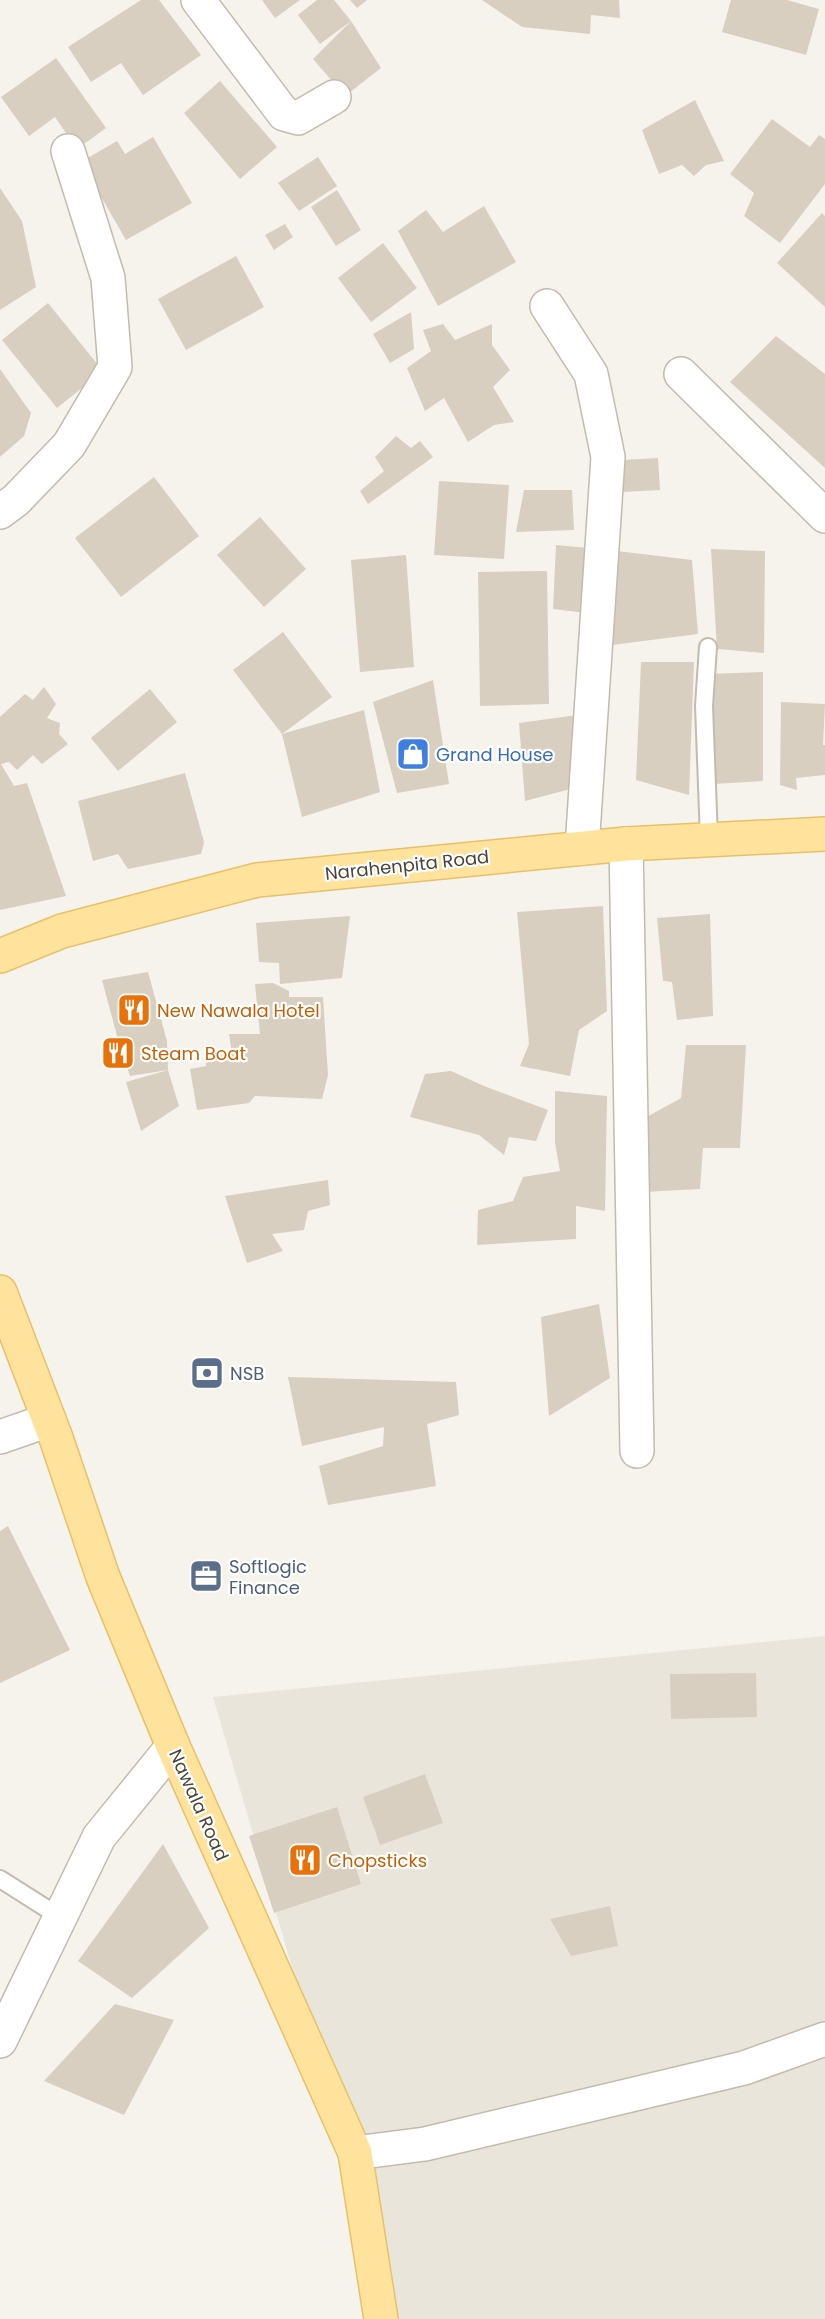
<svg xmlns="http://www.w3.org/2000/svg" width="825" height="2319" font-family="Poppins,sans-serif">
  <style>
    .residential { fill: #eae5da }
    .building { fill: #d8cfc1 }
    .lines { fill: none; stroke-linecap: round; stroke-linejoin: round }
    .service-casing { stroke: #c2bbae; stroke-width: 20 }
    .minor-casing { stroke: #c2bbae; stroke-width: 36 }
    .primary-casing { stroke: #e6c16a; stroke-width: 36 }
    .service { stroke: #fff; stroke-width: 16 }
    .minor { stroke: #fff; stroke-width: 33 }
    .primary { stroke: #ffe39c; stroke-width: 33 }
    .labels { text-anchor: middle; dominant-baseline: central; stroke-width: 4.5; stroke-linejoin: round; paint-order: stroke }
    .shop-label { font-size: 18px; fill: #366cbe; stroke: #fff; text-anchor: start }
    .street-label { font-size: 18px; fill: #4b4439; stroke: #fff }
    .food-label { font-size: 18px; fill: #c56008; stroke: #fff; text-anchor: start }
    .service-label { font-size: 18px; fill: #4e5e75; stroke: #fff; text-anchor: start }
  </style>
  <rect width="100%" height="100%" fill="#f6f3ec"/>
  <!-- residential -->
  <polygon class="residential" points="825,1636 825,2319 395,2319 213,1697"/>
  <!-- building -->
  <g class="building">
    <polygon points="141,0 159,0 201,55 143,95 121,63 91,82 68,47"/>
    <polygon points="262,0 300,0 275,18"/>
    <polygon points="317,0 334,0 351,21 320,44 298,15"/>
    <polygon points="350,0 367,0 357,8"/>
    <polygon points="482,0 619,0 620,18 591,15 590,34 522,27"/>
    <polygon points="731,0 787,0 819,9 806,55 722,32"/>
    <polygon points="351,21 381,68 345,96 313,59"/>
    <polygon points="56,58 106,128 77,149 55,117 29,136 1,97"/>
    <polygon points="220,81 277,147 240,179 184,113"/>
    <polygon points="695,100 724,161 706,165 694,176 682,165 659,174 642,130"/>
    <polygon points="772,119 810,147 819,135 825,139 825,184 780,243 744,216 754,193 730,174"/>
    <polygon points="153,137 192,203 126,240 81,162 117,141 125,154"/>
    <polygon points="318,157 337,186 299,211 278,183"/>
    <polygon points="0,188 22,221 36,287 0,310"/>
    <polygon points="337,190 361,230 336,246 311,207"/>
    <polygon points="484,206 516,262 438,306 398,231 426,210 443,232"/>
    <polygon points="822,213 825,216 825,307 777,263"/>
    <polygon points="285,224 293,237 274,250 265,235"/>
    <polygon points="383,243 417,288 371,322 338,278"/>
    <polygon points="236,256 264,307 186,350 158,299"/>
    <polygon points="48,303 103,371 57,408 2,340"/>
    <polygon points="411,312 414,349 390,363 373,334"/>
    <polygon points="443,324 455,340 492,324 492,345 510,370 493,387 514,422 494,425 468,442 444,398 425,411 407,368 431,351 423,330"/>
    <polygon points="776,336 825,374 825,468 730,382"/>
    <polygon points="0,369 31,413 24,436 0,457"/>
    <polygon points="396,436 411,448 420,441 433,457 368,504 360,491 384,471 375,457"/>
    <polygon points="658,458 660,490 623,492 622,460"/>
    <polygon points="154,477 199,536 121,597 75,538"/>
    <polygon points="439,481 509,485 504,559 434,555"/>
    <polygon points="524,490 572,490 574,530 516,532"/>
    <polygon points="260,517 306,569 264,607 217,555"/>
    <polygon points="556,545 589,548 586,613 553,609"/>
    <polygon points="711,549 765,551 764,653 717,649"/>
    <polygon points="617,551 692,560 698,634 604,646"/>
    <polygon points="406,555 414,667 360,672 351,560"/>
    <polygon points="547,571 549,704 480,706 478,572"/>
    <polygon points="283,632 332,697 282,734 364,710 380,792 302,817 282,734 233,670"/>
    <polygon points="641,662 694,662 689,795 636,780"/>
    <polygon points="763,672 763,781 714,784 708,674"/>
    <polygon points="433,680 449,784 397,793 373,702"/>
    <polygon points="44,687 56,704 47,718 60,723 59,734 68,744 42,764 33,755 17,770 9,762 1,764 14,786 27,783 66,896 0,910 0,717 25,694 33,700"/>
    <polygon points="150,689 177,722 118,771 91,738"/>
    <polygon points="781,702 825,704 823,745 825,745 825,775 796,778 797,790 780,785"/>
    <polygon points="577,715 582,786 525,801 519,723"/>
    <polygon points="185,773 204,842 201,854 128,869 118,854 93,861 78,801"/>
    <polygon points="603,906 607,1011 579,1030 570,1076 520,1066 529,1044 517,912"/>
    <polygon points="710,914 713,1016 677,1020 672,982 663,981 657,918"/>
    <polygon points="350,916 342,978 280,984 279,963 259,962 256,923"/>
    <polygon points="148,972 167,1041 168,1070 179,1106 141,1131 126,1082 168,1070 130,1076 120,1047 102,980"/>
    <polygon points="273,983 289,991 289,997 323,997 328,1075 322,1099 255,1096 249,1103 197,1110 190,1069 206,1066 206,1058 232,1053 229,1034 260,1034 255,984"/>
    <polygon points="686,1045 746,1045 740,1148 703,1148 700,1189 644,1192 643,1119 681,1098"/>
    <polygon points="451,1071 484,1086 548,1110 536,1141 509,1137 504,1155 479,1135 410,1117 425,1074"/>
    <polygon points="555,1091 607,1096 605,1211 576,1206 576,1239 477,1245 478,1210 513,1201 523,1177 560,1171 555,1143"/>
    <polygon points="328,1180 330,1205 308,1211 304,1230 272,1234 283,1251 247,1263 225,1196"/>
    <polygon points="599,1304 610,1378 549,1416 541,1317"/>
    <polygon points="288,1377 456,1382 459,1415 427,1424 436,1486 328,1505 319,1466 383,1446 384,1427 302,1446"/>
    <polygon points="8,1526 70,1650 0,1683 0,1531"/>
    <polygon points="756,1673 757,1717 671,1719 670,1674"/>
    <polygon points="425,1774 443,1823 380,1845 363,1797"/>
    <polygon points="337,1807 361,1884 274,1913 249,1836"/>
    <polygon points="163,1844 209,1928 132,1998 78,1961"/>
    <polygon points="610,1906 618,1946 571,1956 550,1919"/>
    <polygon points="115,2004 174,2020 124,2115 44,2081"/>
  </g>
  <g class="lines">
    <defs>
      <g id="service">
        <polyline points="708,647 704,706 709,839"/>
        <polyline points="0,1879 60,1917"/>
      </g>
      <g id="minor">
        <polyline points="198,0 284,114 298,118 334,97"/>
        <polyline points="547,306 591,374 608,457 582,848"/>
        <polyline points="681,374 825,516"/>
        <polyline points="0,512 16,500 69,445 115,367 108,278 68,151"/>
        <polyline points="626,844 637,1451"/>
        <polyline points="0,1437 49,1420"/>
        <polyline points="0,2041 99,1837 173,1746"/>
        <polyline points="355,2153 425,2144 744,2068 825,2039"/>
      </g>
      <g id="primary">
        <polyline points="0,956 62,931 257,880 626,844 825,834"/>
        <polyline points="0,1292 56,1438 103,1577 173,1746 355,2153 381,2319"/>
      </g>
    </defs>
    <!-- service casing -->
    <use href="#service" class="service-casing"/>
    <!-- minor casing -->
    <use href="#minor" class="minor-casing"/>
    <!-- primary casing -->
    <use href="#primary" class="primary-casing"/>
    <!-- service -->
    <use href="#service" class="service"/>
    <!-- minor -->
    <use href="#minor" class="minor"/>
    <!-- primary -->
    <use href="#primary" class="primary"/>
  </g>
  <!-- icons -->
  <defs>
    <symbol id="shop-square" viewBox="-11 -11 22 22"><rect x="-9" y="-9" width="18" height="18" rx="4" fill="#3f7fe0" stroke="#fff"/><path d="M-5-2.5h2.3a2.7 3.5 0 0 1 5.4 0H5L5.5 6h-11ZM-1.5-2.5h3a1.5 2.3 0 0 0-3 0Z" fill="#fff"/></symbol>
    <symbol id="restaurant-square" viewBox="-11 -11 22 22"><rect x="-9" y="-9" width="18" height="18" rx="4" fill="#e8710a" stroke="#fff"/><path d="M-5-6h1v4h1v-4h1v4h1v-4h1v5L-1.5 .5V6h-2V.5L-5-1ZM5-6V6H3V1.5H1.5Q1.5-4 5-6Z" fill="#fff"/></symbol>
    <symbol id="bank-square" viewBox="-11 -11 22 22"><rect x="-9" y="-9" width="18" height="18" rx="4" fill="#5c6f8a" stroke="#fff"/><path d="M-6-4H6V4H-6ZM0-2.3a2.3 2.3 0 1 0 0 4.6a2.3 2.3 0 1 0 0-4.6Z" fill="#fff"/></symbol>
    <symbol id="office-square" viewBox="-11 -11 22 22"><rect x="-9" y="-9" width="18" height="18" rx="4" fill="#5c6f8a" stroke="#fff"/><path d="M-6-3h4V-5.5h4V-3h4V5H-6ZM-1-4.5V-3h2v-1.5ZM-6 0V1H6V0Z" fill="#fff"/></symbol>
  </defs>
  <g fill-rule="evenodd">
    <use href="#shop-square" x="394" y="735" width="38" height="38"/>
    <use href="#restaurant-square" x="115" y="991" width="38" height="38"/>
    <use href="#restaurant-square" x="99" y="1034" width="38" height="38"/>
    <use href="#bank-square" x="188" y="1354" width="38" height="38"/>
    <use href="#office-square" x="187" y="1557" width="38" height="38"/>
    <use href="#restaurant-square" x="286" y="1841" width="38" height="38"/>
  </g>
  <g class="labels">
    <!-- shop labels -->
    <g class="shop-label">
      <text x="436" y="754">Grand House</text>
    </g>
    <!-- street labels -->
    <g class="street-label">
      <text transform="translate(407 865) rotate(-6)">Narahenpita Road</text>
      <text transform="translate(199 1805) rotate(66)">Nawala Road</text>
    </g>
    <!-- food labels -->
    <g class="food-label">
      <text x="157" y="1010">New Nawala Hotel</text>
      <text x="141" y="1053">Steam Boat</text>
      <text x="328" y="1860">Chopsticks</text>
    </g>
    <!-- service labels -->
    <g class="service-label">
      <text x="230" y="1373">NSB</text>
      <text x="229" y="1566">Softlogic<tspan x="229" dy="21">Finance</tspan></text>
    </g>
  </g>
</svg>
